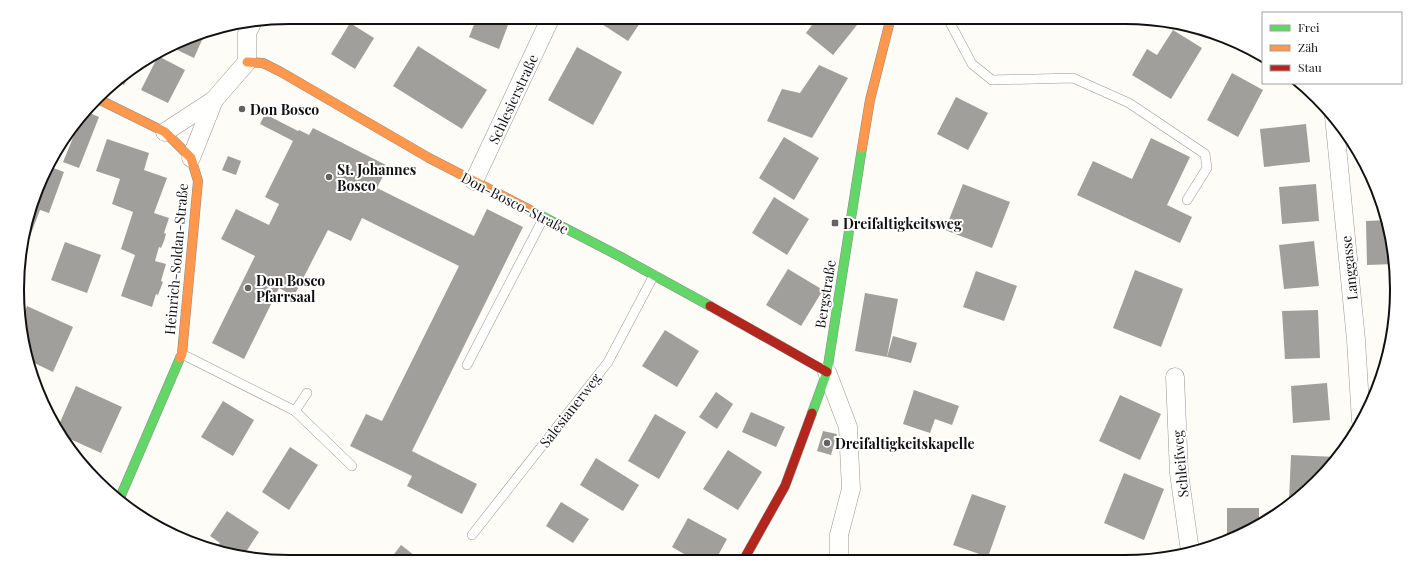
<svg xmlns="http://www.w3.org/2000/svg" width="1414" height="579" font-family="'Playfair Display',serif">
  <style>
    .building { fill: #a19f9c }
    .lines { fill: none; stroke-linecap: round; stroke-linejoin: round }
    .lane-casing { stroke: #979795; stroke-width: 10 }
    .street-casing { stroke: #979795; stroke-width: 19 }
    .fast-casing { stroke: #8e8d8b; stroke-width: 10 }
    .slow-casing { stroke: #8e8d8b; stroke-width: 10 }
    .jam-casing { stroke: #8e8d8b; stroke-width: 10 }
    .lane { stroke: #fffffe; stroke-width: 9 }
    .street { stroke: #fffffe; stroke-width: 18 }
    .fast { stroke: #63d668; stroke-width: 9 }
    .slow { stroke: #ff974d; stroke-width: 9 }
    .jam { stroke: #b3261e; stroke-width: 9 }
    .poi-dot { fill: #646362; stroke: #fff; stroke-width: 1.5 }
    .labels { text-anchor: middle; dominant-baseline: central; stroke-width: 4; stroke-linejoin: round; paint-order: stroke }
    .street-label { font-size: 14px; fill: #111; stroke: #fff }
    .poi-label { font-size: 14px; font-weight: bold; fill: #111; stroke: #fff; text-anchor: start }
    .rim { fill: none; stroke: #111; stroke-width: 2 }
  </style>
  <rect width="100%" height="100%" fill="#fdfcf7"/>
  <!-- building -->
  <g class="building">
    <polygon points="477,17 511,17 499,49 469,37"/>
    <polygon points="591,17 644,17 628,41"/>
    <polygon points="818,17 858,17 861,20 833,55 806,33"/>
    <polygon points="350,23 374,38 355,69 331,54"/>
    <polygon points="1173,30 1202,48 1171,99 1132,75 1147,49 1157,55"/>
    <polygon points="206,31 194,58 169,46 202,32"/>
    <polygon points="418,46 487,90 462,129 393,86"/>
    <polygon points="577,47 622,72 593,125 548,100"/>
    <polygon points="158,56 185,70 168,103 141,90"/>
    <polygon points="819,65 848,78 812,138 767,121 782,89 800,93"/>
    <polygon points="132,69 124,85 115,81 118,79"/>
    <polygon points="1232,73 1263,90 1238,137 1207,120"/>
    <polygon points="956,97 988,113 968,150 937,134"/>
    <polygon points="87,112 99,117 79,168 63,162 79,123"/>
    <polygon points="265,114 298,131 299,130 309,135 313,128 388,166 377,188 474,236 487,209 523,227 412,451 477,484 462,514 407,486 412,476 350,446 366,414 382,421 459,266 362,218 351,241 328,230 294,296 279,288 244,359 212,343 255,256 221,239 236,209 269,225 279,204 265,197 293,141 260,124"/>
    <polygon points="1306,124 1310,162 1264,167 1260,129"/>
    <polygon points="784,137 819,158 794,200 759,178"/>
    <polygon points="1151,138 1190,157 1167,205 1192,217 1180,243 1077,195 1093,161 1132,179"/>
    <polygon points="107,139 149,153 144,170 167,178 154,213 169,218 164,233 166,234 164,241 161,248 159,247 155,261 166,264 161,281 163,282 158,295 156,294 152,307 121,296 135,255 121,249 133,212 112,204 120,179 96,171"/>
    <polygon points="228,156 241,161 236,175 222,170"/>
    <polygon points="48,166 64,172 49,213 40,210 27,244 21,245 31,202"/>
    <polygon points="963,184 1010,202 992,248 945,230"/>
    <polygon points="1316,184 1319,221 1282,224 1279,187"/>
    <polygon points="774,197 809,219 787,255 752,233"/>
    <polygon points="1388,220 1395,264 1367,265 1366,221"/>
    <polygon points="1314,241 1319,286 1284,289 1279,245"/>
    <polygon points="65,242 101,255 87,293 51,280"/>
    <polygon points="788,269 823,290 801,326 766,305"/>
    <polygon points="1135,270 1183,289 1161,347 1113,328"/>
    <polygon points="976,271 1017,286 1004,321 963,307"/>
    <polygon points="865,293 898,299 887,357 855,351"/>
    <polygon points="27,306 73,327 53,372 28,360 22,343 22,319"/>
    <polygon points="1318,310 1320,358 1285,359 1282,311"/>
    <polygon points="665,330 699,351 677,387 642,366"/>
    <polygon points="893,336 917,343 911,363 887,357"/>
    <polygon points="1327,383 1330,420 1293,423 1291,386"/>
    <polygon points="76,386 122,407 101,453 59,434 57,429"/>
    <polygon points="914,390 959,406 952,425 935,419 930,433 903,424"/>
    <polygon points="716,392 733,404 717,429 699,417"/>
    <polygon points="1120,395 1161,414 1140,460 1099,441"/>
    <polygon points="223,401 254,420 233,456 201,437"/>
    <polygon points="751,412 785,427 776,447 742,432"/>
    <polygon points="655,414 686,432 659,479 628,461"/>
    <polygon points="823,431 837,434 831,455 817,451"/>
    <polygon points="290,447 318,465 289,510 262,492"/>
    <polygon points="728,450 762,472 738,510 703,489"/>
    <polygon points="1291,455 1337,457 1304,495 1295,501 1289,500"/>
    <polygon points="596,458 639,485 623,511 580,485"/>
    <polygon points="1124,473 1164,489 1144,540 1104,523"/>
    <polygon points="972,494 1006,506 988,557 953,545"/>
    <polygon points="561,502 589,519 573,543 546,526"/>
    <polygon points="1227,508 1259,508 1259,525 1245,534 1227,539"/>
    <polygon points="227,511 259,532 244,555 215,550 220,543 210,536"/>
    <polygon points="688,518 727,539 715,561 696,561 672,547"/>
    <polygon points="401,545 423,562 388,562"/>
    <polygon points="530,556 536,561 524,561"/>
  </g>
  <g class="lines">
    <defs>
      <g id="lane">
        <polyline points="947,17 972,64 992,80 1073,78 1129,103 1205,154 1207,168 1187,200"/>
        <polyline points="182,354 295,411 352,466"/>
        <polyline points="467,365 544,217"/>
        <polyline points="295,411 307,393"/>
        <polyline points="472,535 608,362 654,275"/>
      </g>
      <g id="street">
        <polyline points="1334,116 1356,340 1361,421"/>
        <polyline points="165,132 214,100 247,62 247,33 252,23"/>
        <polyline points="191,158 214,100"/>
        <polyline points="474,181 551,17"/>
        <polyline points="827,372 848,427 851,489 839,535 839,561"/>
        <polyline points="1175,377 1179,473 1190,551"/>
      </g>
      <g id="fast">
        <polyline points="534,212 621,257 710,306"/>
        <polyline points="812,413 827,372 862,148"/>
        <polyline points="119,500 180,358"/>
      </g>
      <g id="slow">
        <polyline points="247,62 263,63 281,72 429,158 534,212"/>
        <polyline points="98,99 165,132 191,158 198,181 182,354 180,358"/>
        <polyline points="862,148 870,100 891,17"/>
      </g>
      <g id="jam">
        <polyline points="710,306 827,372"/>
        <polyline points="743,561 785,486 812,413"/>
      </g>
    </defs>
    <!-- lane casing -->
    <use href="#lane" class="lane-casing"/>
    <!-- street casing -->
    <use href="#street" class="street-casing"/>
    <!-- fast casing -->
    <use href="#fast" class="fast-casing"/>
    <!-- slow casing -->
    <use href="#slow" class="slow-casing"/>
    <!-- jam casing -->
    <use href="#jam" class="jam-casing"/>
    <!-- lane -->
    <use href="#lane" class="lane"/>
    <!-- street -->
    <use href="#street" class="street"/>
    <!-- fast -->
    <use href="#fast" class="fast"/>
    <!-- slow -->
    <use href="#slow" class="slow"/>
    <!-- jam -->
    <use href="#jam" class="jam"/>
  </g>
  <!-- markers -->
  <g class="poi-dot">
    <circle cx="242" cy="109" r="4"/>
    <circle cx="329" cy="177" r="4"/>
    <rect x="831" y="219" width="8" height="8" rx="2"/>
    <circle cx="248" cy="288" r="4"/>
    <circle cx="827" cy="443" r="4"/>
  </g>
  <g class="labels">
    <!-- street labels -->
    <g class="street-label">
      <text transform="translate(513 99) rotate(-65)">Schlesierstraße</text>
      <text transform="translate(515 203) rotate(27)">Don-Bosco-Straße</text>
      <text transform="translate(176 259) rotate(-85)">Heinrich-Soldan-Straße</text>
      <text transform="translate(1349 268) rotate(-96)">Langgasse</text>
      <text transform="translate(825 294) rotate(-81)">Bergstraße</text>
      <text transform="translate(570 410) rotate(-52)">Salesianerweg</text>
      <text transform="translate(1180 464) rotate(-95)">Schleifweg</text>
    </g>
    <!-- poi labels -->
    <g class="poi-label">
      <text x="250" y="109">Don Bosco</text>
      <text x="337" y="169">St. Johannes<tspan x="337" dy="16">Bosco</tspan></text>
      <text x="843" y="223">Dreifaltigkeitsweg</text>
      <text x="256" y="280">Don Bosco<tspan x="256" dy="16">Pfarrsaal</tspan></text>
      <text x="835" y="443">Dreifaltigkeitskapelle</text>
    </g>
  </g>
  <!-- crop -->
  <path d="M0 0H1414V579H0ZM289 24H1125A265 265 0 0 1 1390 289V290A265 265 0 0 1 1125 555H289A265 265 0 0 1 24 290V289A265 265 0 0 1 289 24Z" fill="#fff" fill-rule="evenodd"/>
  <path class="rim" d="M289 24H1125A265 265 0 0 1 1390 289V290A265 265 0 0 1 1125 555H289A265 265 0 0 1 24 290V289A265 265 0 0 1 289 24Z"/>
  <!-- legend -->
  <rect x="1262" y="12" width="140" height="72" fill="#ffffff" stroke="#a0a0a0"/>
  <rect x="1270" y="25" width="20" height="6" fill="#63d668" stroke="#a0a0a0"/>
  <text x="1298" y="32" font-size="12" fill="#111111">Frei</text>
  <rect x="1270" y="45" width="20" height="6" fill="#ff974d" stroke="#a0a0a0"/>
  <text x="1298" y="52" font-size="12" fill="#111111">Zäh</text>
  <rect x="1270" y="65" width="20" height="6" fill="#b3261e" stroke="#a0a0a0"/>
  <text x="1298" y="72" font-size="12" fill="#111111">Stau</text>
</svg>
